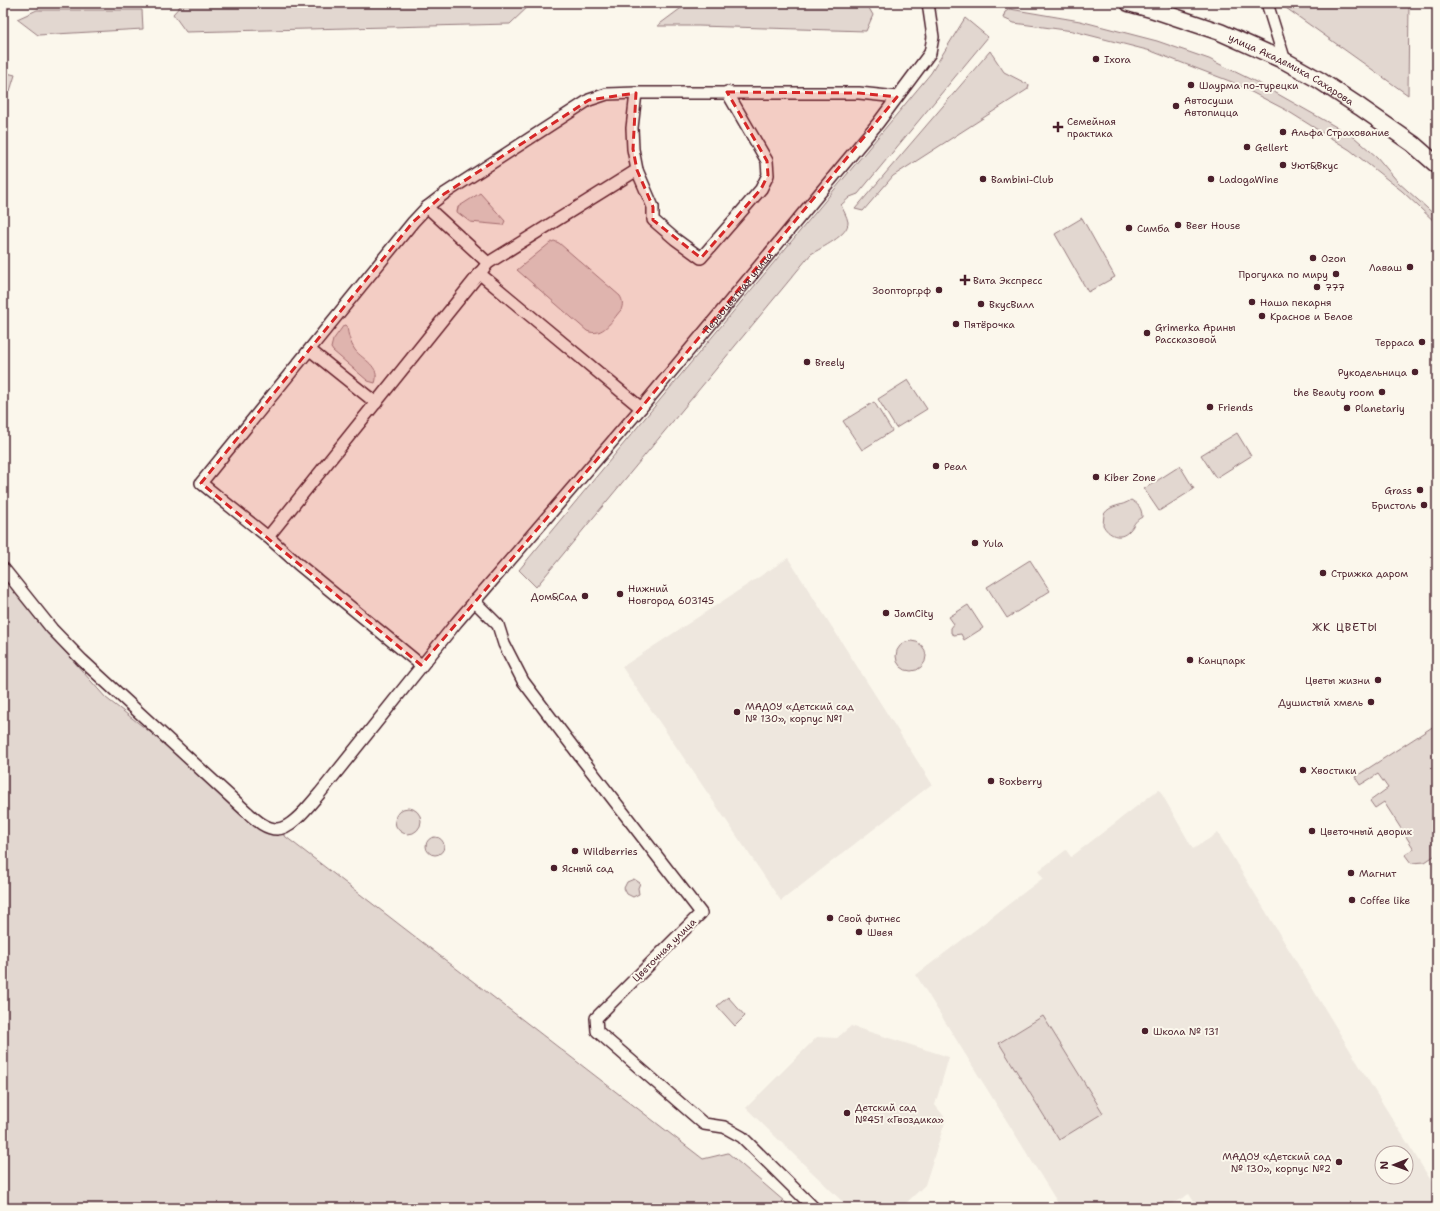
<svg xmlns="http://www.w3.org/2000/svg" width="1440" height="1211" font-family="'Shantell Sans',sans-serif">
  <style>
    .built { fill: #eee7de; fill-rule: evenodd }
    .green { fill: #e2d7d0; stroke: #967b7e }
    .lines { fill: none; stroke-linecap: round; stroke-linejoin: round }
    .minor-casing { stroke: #4a1f2b; stroke-width: 14 }
    .secondary-casing { stroke: #4a1f2b; stroke-width: 19 }
    .minor { stroke: #fbf7ec; stroke-width: 11 }
    .secondary { stroke: #fbf7ec; stroke-width: 16 }
    .marked { fill: #d62828; fill-opacity: 0.2; stroke: #d62828; stroke-width: 3; stroke-dasharray: 8 5; stroke-linejoin: round }
    .poi-dot { fill: #4a1f2b; stroke: #fbf7ec; stroke-width: 1.5 }
    .labels { text-anchor: middle; dominant-baseline: central; stroke-width: 4; stroke-linejoin: round; paint-order: stroke }
    .poi-label { font-size: 10px; fill: #4a1f2b; stroke: #fbf7ec; text-anchor: start }
    .street-label { font-size: 10px; fill: #4a1f2b; stroke: #fbf7ec }
    .neighbourhood-label { font-size: 11px; letter-spacing: 1px; fill: #4a1f2b; stroke: #fbf7ec }
  </style>
  <rect width="100%" height="100%" fill="#fbf7ec"/>
  <filter id="ink" filterUnits="userSpaceOnUse"><feTurbulence type="fractalNoise" baseFrequency=".025" numOctaves="2"/><feDisplacementMap in="SourceGraphic" scale="8" xChannelSelector="R" yChannelSelector="G"/><feConvolveMatrix kernelMatrix="1 2 1 2 8 2 1 2 1" color-interpolation-filters="sRGB"/></filter>
  <g filter="url(#ink)">
    <!-- built -->
    <g class="built">
      <polygon points="788,558 932,784 781,901 622,667"/>
      <path d="M1159,789L1193,849L1218,833L1373,1088L1437,1190V1208H1198L1189,1194L1165,1208H1061L916,975L1043,878L1038,871L1066,850L1071,857ZM1382,1153H1406V1177H1382Z"/>
      <polygon points="851,1026 949,1057 935,1105 946,1119 925,1185 901,1208 849,1208 746,1108 817,1037 837,1038"/>
    </g>
    <!-- green -->
    <g class="green">
      <polygon points="183,3 532,3 510,24 186,32 173,14"/>
      <polygon points="688,3 866,3 873,15 866,31 698,26 657,26"/>
      <polygon points="1279,3 1409,3 1408,95"/>
      <polygon points="1010,9 1080,21 1157,41 1209,59 1260,84 1354,137 1377,157 1398,182 1437,217 1437,224 1402,191 1350,150 1286,110 1232,82 1151,51 1073,31 1014,23 1003,18 1005,12"/>
      <polygon points="37,10 142,10 143,29 38,35 17,19"/>
      <path d="M965,18L988,37L858,194L850,197L841,205C843,210 847,216 848,222C849,235 821,248 811,254L536,587L519,570L931,73Z"/>
      <polygon points="990,51 1004,72 1029,85 1028,89 893,176 863,211 855,209"/>
      <polygon points="3,72 15,75 10,91 3,92"/>
      <polygon points="480,193 505,221 503,225 470,222 457,212 458,207"/>
      <polygon points="1082,218 1115,277 1088,292 1055,234"/>
      <path d="M554,241L559,243L620,296C623,301 623,305 621,310C612,320 603,338 587,331L517,270L550,243Z"/>
      <path d="M344,325L347,326C348,335 350,342 355,350C363,360 381,366 375,383L368,381L333,351L331,348L333,340Z"/>
      <polygon points="908,380 927,409 896,428 878,399"/>
      <polygon points="874,402 892,431 862,450 843,421"/>
      <polygon points="1237,433 1251,456 1216,478 1201,455"/>
      <polygon points="1180,466 1194,489 1159,511 1144,489"/>
      <path d="M1131,500C1138,504 1142,508 1142,517C1133,522 1135,525 1129,531C1120,541 1108,535 1103,525L1104,514C1111,504 1121,507 1131,500Z"/>
      <polygon points="1030,560 1050,591 1007,618 987,587"/>
      <polygon points="3,576 43,613 53,638 106,698 703,1159 728,1153 792,1208 3,1208"/>
      <polygon points="968,605 983,628 964,640 961,634 954,635 951,633 951,628 954,624 949,617"/>
      <circle cx="911" cy="656" r="15"/>
      <polygon points="1437,724 1437,854 1425,862 1411,863 1405,855 1414,849 1384,802 1375,808 1370,801 1388,788 1378,774 1360,785 1355,777"/>
      <circle cx="408" cy="821" r="13"/>
      <circle cx="435" cy="846" r="9"/>
      <polygon points="634,879 640,883 638,888 639,894 633,897 627,894 624,888 627,882"/>
      <polygon points="728,997 745,1016 735,1026 717,1006"/>
      <polygon points="1043,1016 1103,1113 1059,1140 999,1043"/>
    </g>
    <g class="lines">
      <defs>
        <g id="minor">
          <polyline points="1267,3 1285,61"/>
          <polyline points="636,93 632,128 633,149 637,170 653,207 653,220 675,239 701,258 761,189 768,175 767,161 727,92"/>
          <polyline points="637,170 488,263 268,537 201,483 413,222 427,207 444,194 589,100 607,94 636,93 859,93 897,97"/>
          <polyline points="427,207 488,263"/>
          <polyline points="479,273 641,408"/>
          <polyline points="310,350 376,403"/>
          <polyline points="268,537 298,564 421,665"/>
          <path id="s1" d="M4,569L52,629L82,660L247,812C255,819 265,829 277,829C292,829 311,803 320,793L456,623L641,408L878,123L930,53L933,37L928,3"/>
          <polyline points="474,601 498,625 504,644 523,681 582,759 701,913 596,1018 597,1031 704,1124 724,1127 742,1137 814,1208"/>
        </g>
        <g id="secondary">
          <path id="s2" d="M1129,3L1151,9L1220,32L1285,61L1319,80L1360,107L1413,144L1437,165"/>
        </g>
      </defs>
      <!-- minor casing -->
      <use href="#minor" class="minor-casing"/>
      <!-- secondary casing -->
      <use href="#secondary" class="secondary-casing"/>
      <!-- minor -->
      <use href="#minor" class="minor"/>
      <!-- secondary -->
      <use href="#secondary" class="secondary"/>
    </g>
  </g>
  <!-- marked area -->
  <path class="marked" d="M727,92L859,93L897,97L641,408L421,665L201,483L413,222L444,194L589,100L636,93L633,149L637,170L653,207V220L701,258L761,189L768,175L767,161Z"/>
  <!-- markers -->
  <g class="poi-dot">
    <circle cx="1096" cy="59" r="4"/>
    <circle cx="1191" cy="85" r="4"/>
    <circle cx="1176" cy="106" r="4"/>
    <path d="M1056 121h4v4h4v4h-4v4h-4v-4h-4v-4h4z"/>
    <circle cx="1283" cy="132" r="4"/>
    <circle cx="1247" cy="147" r="4"/>
    <circle cx="1283" cy="165" r="4"/>
    <circle cx="983" cy="179" r="4"/>
    <circle cx="1211" cy="179" r="4"/>
    <circle cx="1178" cy="225" r="4"/>
    <circle cx="1129" cy="228" r="4"/>
    <circle cx="1313" cy="258" r="4"/>
    <circle cx="1410" cy="267" r="4"/>
    <circle cx="1336" cy="274" r="4"/>
    <path d="M963 274h4v4h4v4h-4v4h-4v-4h-4v-4h4z"/>
    <circle cx="1317" cy="287" r="4"/>
    <circle cx="939" cy="290" r="4"/>
    <circle cx="1252" cy="302" r="4"/>
    <circle cx="981" cy="304" r="4"/>
    <circle cx="1262" cy="316" r="4"/>
    <circle cx="956" cy="324" r="4"/>
    <circle cx="1147" cy="333" r="4"/>
    <circle cx="1422" cy="342" r="4"/>
    <circle cx="807" cy="362" r="4"/>
    <circle cx="1415" cy="372" r="4"/>
    <circle cx="1382" cy="392" r="4"/>
    <circle cx="1210" cy="407" r="4"/>
    <circle cx="1347" cy="408" r="4"/>
    <circle cx="936" cy="466" r="4"/>
    <circle cx="1096" cy="477" r="4"/>
    <circle cx="1420" cy="490" r="4"/>
    <circle cx="1424" cy="505" r="4"/>
    <circle cx="975" cy="543" r="4"/>
    <circle cx="1323" cy="573" r="4"/>
    <circle cx="620" cy="594" r="4"/>
    <circle cx="585" cy="596" r="4"/>
    <circle cx="886" cy="613" r="4"/>
    <circle cx="1190" cy="660" r="4"/>
    <circle cx="1378" cy="680" r="4"/>
    <circle cx="1371" cy="702" r="4"/>
    <circle cx="737" cy="712" r="4"/>
    <circle cx="1303" cy="770" r="4"/>
    <circle cx="991" cy="781" r="4"/>
    <circle cx="1312" cy="831" r="4"/>
    <circle cx="575" cy="851" r="4"/>
    <circle cx="554" cy="868" r="4"/>
    <circle cx="1351" cy="873" r="4"/>
    <circle cx="1352" cy="900" r="4"/>
    <circle cx="830" cy="918" r="4"/>
    <circle cx="859" cy="932" r="4"/>
    <circle cx="1145" cy="1031" r="4"/>
    <circle cx="847" cy="1113" r="4"/>
    <circle cx="1339" cy="1162" r="4"/>
  </g>
  <g class="labels">
    <!-- poi labels -->
    <g class="poi-label">
      <text x="1104" y="59">Ixora</text>
      <text x="1199" y="85">Шаурма по-турецки</text>
      <text x="1184" y="100">Автосуши<tspan x="1184" dy="12">Автопицца</tspan></text>
      <text x="1067" y="121">Семейная<tspan x="1067" dy="12">практика</tspan></text>
      <text x="1291" y="132">Альфа Страхование</text>
      <text x="1255" y="147">Gellert</text>
      <text x="1291" y="165">Уют&amp;Вкус</text>
      <text x="991" y="179">Bambini-Club</text>
      <text x="1219" y="179">LadogaWine</text>
      <text x="1186" y="225">Beer House</text>
      <text x="1137" y="228">Симба</text>
      <text x="1321" y="258">Ozon</text>
      <text x="1402" y="267" text-anchor="end">Лаваш</text>
      <text x="1328" y="274" text-anchor="end">Прогулка по миру</text>
      <text x="973" y="280">Вита Экспресс</text>
      <text x="1325" y="287">777</text>
      <text x="931" y="290" text-anchor="end">Зоопторг.рф</text>
      <text x="1260" y="302">Наша пекарня</text>
      <text x="989" y="304">ВкусВилл</text>
      <text x="1270" y="316">Красное и Белое</text>
      <text x="964" y="324">Пятёрочка</text>
      <text x="1155" y="327">Grimerka Арины<tspan x="1155" dy="12">Рассказовой</tspan></text>
      <text x="1414" y="342" text-anchor="end">Терраса</text>
      <text x="815" y="362">Breely</text>
      <text x="1407" y="372" text-anchor="end">Рукодельница</text>
      <text x="1374" y="392" text-anchor="end">the Beauty room</text>
      <text x="1218" y="407">Friends</text>
      <text x="1355" y="408">Planetariy</text>
      <text x="944" y="466">Реал</text>
      <text x="1104" y="477">Kiber Zone</text>
      <text x="1412" y="490" text-anchor="end">Grass</text>
      <text x="1416" y="505" text-anchor="end">Бристоль</text>
      <text x="983" y="543">Yula</text>
      <text x="1331" y="573">Стрижка даром</text>
      <text x="628" y="588">Нижний<tspan x="628" dy="12">Новгород 603145</tspan></text>
      <text x="577" y="596" text-anchor="end">Дом&amp;Сад</text>
      <text x="894" y="613">JamCity</text>
      <text x="1198" y="660">Канцпарк</text>
      <text x="1370" y="680" text-anchor="end">Цветы жизни</text>
      <text x="1363" y="702" text-anchor="end">Душистый хмель</text>
      <text x="745" y="706">МАДОУ «Детский сад<tspan x="745" dy="12">№ 130», корпус №1</tspan></text>
      <text x="1311" y="770">Хвостики</text>
      <text x="999" y="781">Boxberry</text>
      <text x="1320" y="831">Цветочный дворик</text>
      <text x="583" y="851">Wildberries</text>
      <text x="562" y="868">Ясный сад</text>
      <text x="1359" y="873">Магнит</text>
      <text x="1360" y="900">Coffee like</text>
      <text x="838" y="918">Свой фитнес</text>
      <text x="867" y="932">Швея</text>
      <text x="1153" y="1031">Школа № 131</text>
      <text x="855" y="1107">Детский сад<tspan x="855" dy="12">№451 «Гвоздика»</tspan></text>
      <text x="1331" y="1156" text-anchor="end">МАДОУ «Детский сад<tspan x="1331" dy="12">№ 130», корпус №2</tspan></text>
    </g>
    <!-- street labels -->
    <g class="street-label">
      <text stroke="none"><textPath href="#s2" startOffset="176">улица Академика Сахарова</textPath></text>
      <text stroke="none"><textPath href="#s1" startOffset="1089">Первоцветная улица</textPath></text>
      <text transform="translate(664 950) rotate(-45)">Цветочная улица</text>
    </g>
    <!-- neighbourhood labels -->
    <g class="neighbourhood-label">
      <text x="1345" y="627">ЖК ЦВЕТЫ</text>
    </g>
  </g>
  <!-- margin -->
  <rect width="1440" height="1211" fill="none" stroke="#fbf7ec" stroke-width="16"/>
  <rect x="8" y="8" width="1424" height="1195" fill="none" stroke="#4a1f2b" stroke-width="1.5" filter="url(#ink)"/>
  <!-- north arrow -->
  <g transform="translate(1394 1165) rotate(269)"><circle r="19" fill="#fbf7ec" stroke="#b4a19f"/>
  <path d="M0-3L7 15L0 10L-7 15Z" fill="#4a1f2b"/>
  <text y="-6" font-size="11" font-weight="bold" text-anchor="middle" fill="#4a1f2b">N</text>
  </g>
</svg>
